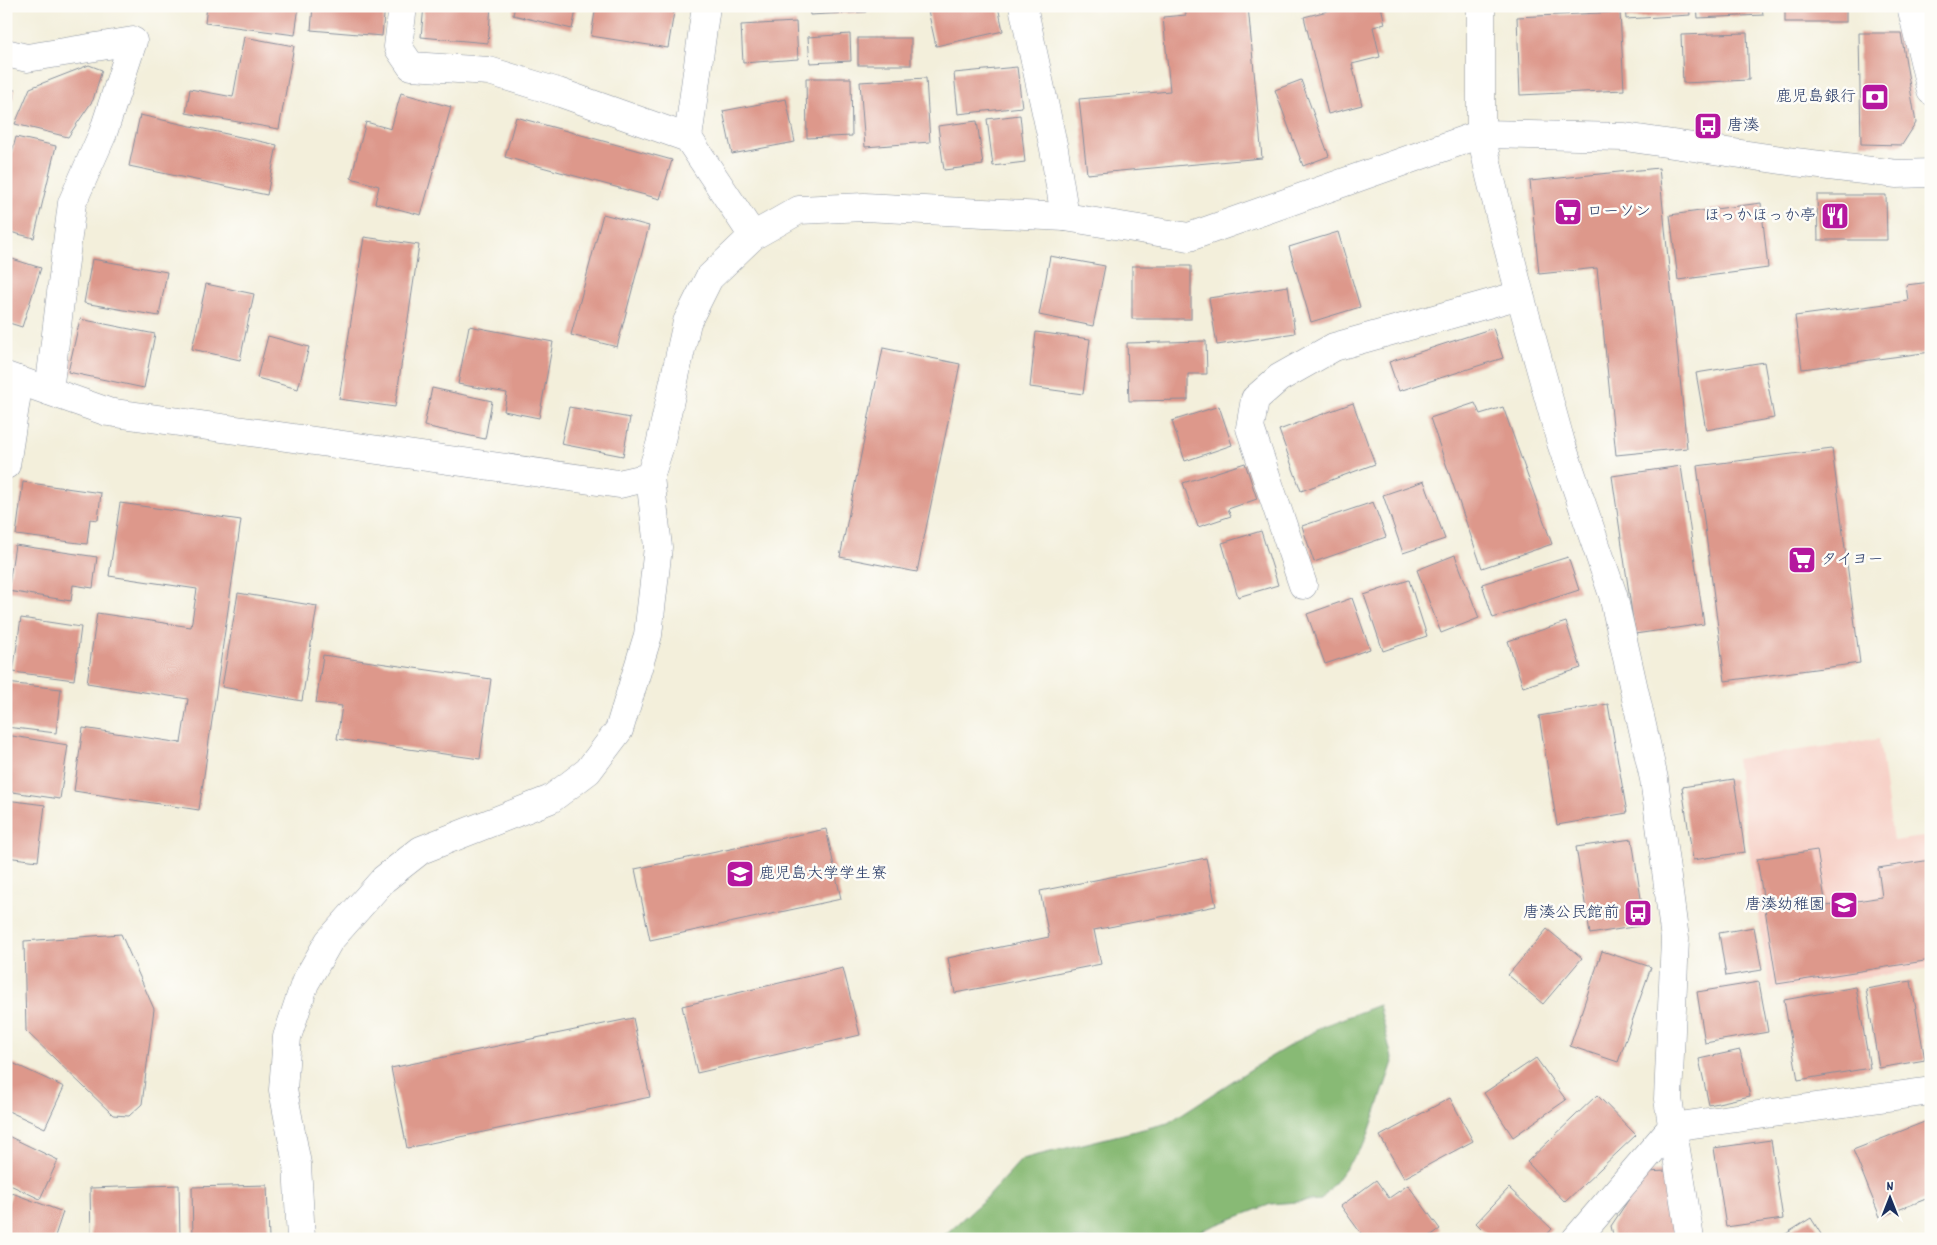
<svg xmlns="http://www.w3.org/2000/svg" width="1937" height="1245" font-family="Dekko,'Klee One',sans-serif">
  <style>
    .built { fill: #f7d1c8 }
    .forest { fill: #88ba74; stroke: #527469 }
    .building { fill: #dd988b }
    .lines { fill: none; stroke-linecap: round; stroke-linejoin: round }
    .street-casing { stroke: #878f9c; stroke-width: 29 }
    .street { stroke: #fff; stroke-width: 28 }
    .labels { text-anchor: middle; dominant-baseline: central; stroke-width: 5; stroke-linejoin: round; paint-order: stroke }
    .poi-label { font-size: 16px; fill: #1b2f5e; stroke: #fdfcf7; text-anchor: end }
  </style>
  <rect width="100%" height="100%" fill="#fdfcf7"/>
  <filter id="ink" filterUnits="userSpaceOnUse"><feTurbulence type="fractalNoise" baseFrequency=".02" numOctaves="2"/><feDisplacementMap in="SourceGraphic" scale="10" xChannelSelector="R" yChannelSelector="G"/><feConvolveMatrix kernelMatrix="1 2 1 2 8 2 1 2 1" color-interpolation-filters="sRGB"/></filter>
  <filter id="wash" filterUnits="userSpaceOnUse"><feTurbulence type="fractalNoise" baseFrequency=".0096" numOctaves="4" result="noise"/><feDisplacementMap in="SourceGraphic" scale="20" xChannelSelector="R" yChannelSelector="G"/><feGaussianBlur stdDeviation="1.12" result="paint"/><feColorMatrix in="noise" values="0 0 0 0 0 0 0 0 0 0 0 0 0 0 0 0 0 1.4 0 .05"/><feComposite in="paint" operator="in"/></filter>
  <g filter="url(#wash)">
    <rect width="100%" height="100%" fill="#f3efdb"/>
    <!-- built -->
    <polygon class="built" points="1879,739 1893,841 1931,836 1931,968 1770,991 1736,759"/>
    <!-- forest -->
    <polygon class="forest" points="1379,1005 1393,1062 1366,1141 1321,1200 1271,1204 1179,1239 940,1239 986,1198 1022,1159 1168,1123 1262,1062 1323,1026"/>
    <g id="blocks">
      <!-- building -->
      <g class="building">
        <polygon points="207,6 299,6 295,35 205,23"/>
        <polygon points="313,6 385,6 382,36 311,30"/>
        <polygon points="424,6 491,6 488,43 421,37"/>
        <polygon points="515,6 577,6 572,29 513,15"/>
        <polygon points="596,6 675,6 668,48 591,36"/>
        <polygon points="809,6 866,6 866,12 810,15"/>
        <polygon points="927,6 998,6 1003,31 936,46"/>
        <polygon points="1185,6 1248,6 1262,158 1087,174 1079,99 1170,91 1163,17 1186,15"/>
        <polygon points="1347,6 1381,6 1385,24 1373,27 1380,57 1352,64 1362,105 1328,114 1304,17"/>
        <polygon points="1625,6 1689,6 1690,15 1626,19"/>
        <polygon points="1697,6 1762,6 1763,15 1698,18"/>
        <rect x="1785" y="6" width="61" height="16"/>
        <polygon points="1620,12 1624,90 1520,95 1517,17"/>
        <polygon points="796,22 798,59 743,63 741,25"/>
        <polygon points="1747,33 1749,80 1683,83 1681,35"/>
        <polygon points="1859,33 1901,33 1916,123 1902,145 1861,144"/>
        <polygon points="850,34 851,61 810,63 808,37"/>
        <polygon points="244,37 294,46 279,129 186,113 190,89 233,97"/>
        <rect x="858" y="38" width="53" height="27"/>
        <polygon points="89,65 102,70 93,100 68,137 15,124 30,88"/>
        <polygon points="1017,67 1022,107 958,114 954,73"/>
        <polygon points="806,78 851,78 852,136 807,138"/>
        <polygon points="926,78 930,142 865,147 860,82"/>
        <polygon points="1301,80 1329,156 1303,166 1275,90"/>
        <polygon points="6,87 15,90 7,120 6,120"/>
        <polygon points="401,93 451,107 421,215 375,203 379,186 351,178 366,122 391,129"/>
        <polygon points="786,99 795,142 732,154 723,111"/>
        <polygon points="140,115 277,145 267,195 129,166"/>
        <polygon points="1020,115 1025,162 993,166 987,119"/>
        <polygon points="516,117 672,160 660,199 505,157"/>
        <polygon points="977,121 983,165 944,170 938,126"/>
        <polygon points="16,137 56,146 34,238 6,231 6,175"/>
        <polygon points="1659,168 1687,448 1616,455 1597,268 1539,274 1530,181"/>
        <polygon points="1817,195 1886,195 1887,240 1818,240"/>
        <polygon points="1761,203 1768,268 1678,280 1670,215"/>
        <polygon points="603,214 649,226 617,347 571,335"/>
        <polygon points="1338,232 1360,307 1311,322 1289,247"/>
        <polygon points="364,237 419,245 395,407 339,399"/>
        <polygon points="1050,256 1105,266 1093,326 1039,315"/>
        <polygon points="6,257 41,268 22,327 6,322"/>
        <polygon points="92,259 167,272 159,316 84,303"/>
        <rect x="1132" y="266" width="59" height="53"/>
        <polygon points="1931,282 1931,352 1802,369 1795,316 1908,301 1906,285"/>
        <polygon points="206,284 254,294 240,360 192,349"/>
        <polygon points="1288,286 1295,333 1217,345 1209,298"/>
        <polygon points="80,319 155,334 144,388 68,372"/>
        <polygon points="469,326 553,342 539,418 504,411 507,393 458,384"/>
        <polygon points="1493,328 1503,358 1399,391 1389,362"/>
        <polygon points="1036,332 1090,339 1083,394 1030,387"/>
        <polygon points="268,336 309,347 298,389 257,378"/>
        <polygon points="1206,341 1207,374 1188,374 1188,400 1129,401 1127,343"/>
        <polygon points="883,348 960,364 917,572 840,557"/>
        <polygon points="1764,362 1774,418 1706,430 1696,373"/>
        <polygon points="432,388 492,401 485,439 424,426"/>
        <polygon points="1353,403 1375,464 1301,491 1279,430"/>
        <polygon points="1475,403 1480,414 1503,407 1552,544 1482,568 1430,418"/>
        <polygon points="1219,406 1232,445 1185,461 1172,421"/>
        <polygon points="569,407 630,418 623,456 561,444"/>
        <polygon points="1832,449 1860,663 1725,681 1697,466"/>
        <polygon points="1245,463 1257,499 1228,509 1231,516 1198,527 1183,483"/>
        <polygon points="1681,466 1704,624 1635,634 1612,476"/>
        <polygon points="1424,481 1445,539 1403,553 1383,495"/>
        <polygon points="23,482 101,493 98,520 90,519 87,544 16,535"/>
        <polygon points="1373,502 1386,537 1314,562 1302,526"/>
        <polygon points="120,503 241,520 199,810 74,791 83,728 181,743 188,699 87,683 97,613 191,627 197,589 109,576"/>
        <polygon points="1261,531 1278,585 1238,597 1222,543"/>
        <polygon points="15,545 97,557 93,588 73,585 71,601 8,591"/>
        <polygon points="1455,555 1479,618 1441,633 1417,570"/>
        <polygon points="1568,557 1579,590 1493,618 1482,584"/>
        <polygon points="1409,580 1427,636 1383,651 1364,595"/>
        <polygon points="238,593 317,606 302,701 222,687"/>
        <polygon points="1352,598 1370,649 1325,664 1307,614"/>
        <polygon points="21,618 81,627 74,680 13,672"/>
        <polygon points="1566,622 1581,668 1523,687 1508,641"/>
        <polygon points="323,655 491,679 480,759 337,739 342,706 316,703"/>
        <polygon points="6,683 61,689 56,733 6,727"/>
        <polygon points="1608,704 1627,813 1557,825 1539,716"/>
        <polygon points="6,735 68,745 60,799 6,791"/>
        <polygon points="1734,779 1745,852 1693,860 1682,787"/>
        <polygon points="6,800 45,805 38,861 6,857"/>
        <polygon points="826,829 841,899 650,940 635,869"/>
        <polygon points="1632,839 1645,925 1590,934 1576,847"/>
        <polygon points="1817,850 1826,906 1882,897 1878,868 1931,860 1931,960 1777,984 1757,859"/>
        <polygon points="1206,858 1216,906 1094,930 1101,964 955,993 948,958 1049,937 1040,891"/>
        <polygon points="1754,927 1762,970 1726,976 1719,933"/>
        <polygon points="1547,929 1582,958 1543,1004 1508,975"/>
        <polygon points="121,934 154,1009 142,1104 129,1116 113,1115 26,1031 24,941"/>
        <polygon points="1602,951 1651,967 1618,1062 1570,1046"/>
        <polygon points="843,968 860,1035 697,1073 682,1006"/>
        <polygon points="1911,981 1925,1060 1879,1068 1866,989"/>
        <polygon points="1759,982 1768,1032 1705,1043 1697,992"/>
        <polygon points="1856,987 1870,1068 1798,1080 1784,1000"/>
        <polygon points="633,1018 650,1097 407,1148 391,1068"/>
        <polygon points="1740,1050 1750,1096 1709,1105 1699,1059"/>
        <polygon points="1536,1058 1566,1100 1513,1137 1484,1093"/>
        <polygon points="6,1060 64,1087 45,1128 6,1110"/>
        <polygon points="1597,1095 1636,1135 1565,1202 1527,1162"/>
        <polygon points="1450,1098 1473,1141 1404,1178 1380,1136"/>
        <polygon points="1927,1121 1931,1131 1931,1197 1880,1217 1853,1150"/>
        <polygon points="6,1135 58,1160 40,1199 6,1183"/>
        <polygon points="1771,1140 1783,1219 1726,1227 1714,1148"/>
        <polygon points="1666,1171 1677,1239 1614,1239 1611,1226 1647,1172"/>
        <polygon points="1376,1180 1389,1198 1408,1185 1440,1229 1426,1239 1365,1239 1341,1206"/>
        <polygon points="179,1185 180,1239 91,1239 90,1188"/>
        <polygon points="267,1185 269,1239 193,1239 192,1187"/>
        <polygon points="1509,1188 1552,1229 1543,1239 1492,1239 1476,1223"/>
        <polygon points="12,1193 63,1212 54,1239 6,1239 6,1208"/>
        <polygon points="1811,1218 1824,1239 1786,1239 1784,1235"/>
      </g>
    </g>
  </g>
  <g filter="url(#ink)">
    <use href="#blocks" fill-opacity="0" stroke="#878f9c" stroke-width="1"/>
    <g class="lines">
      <defs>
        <g id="street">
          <polyline points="403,6 398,47 411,66 489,71 558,92 688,138 753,236"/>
          <polyline points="1023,6 1054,149 1065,217"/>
          <polyline points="1481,6 1481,134 1490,176 1520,295 1561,443 1613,595 1654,779 1675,939 1668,1099 1690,1239"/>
          <polyline points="1911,6 1931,91"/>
          <polyline points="6,53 27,58 133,41 103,133 72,203 49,391"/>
          <polyline points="688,138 706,6"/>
          <polyline points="6,376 108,412 619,484 650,477 660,445 687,322 709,278 753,236 799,210 864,207 1065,217 1189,237 1481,134 1625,137 1795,162 1897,174 1931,173"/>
          <polyline points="6,465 19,380"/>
          <polyline points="1303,585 1250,428 1255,399 1279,378 1334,347 1520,295"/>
          <polyline points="301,1239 297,1164 283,1090 287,1037 305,983 329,941 384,879 421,850 551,799 588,771 619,730 648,635 658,547 650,477"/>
          <polyline points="1576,1239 1672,1127 1931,1091"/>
        </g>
      </defs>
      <!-- street casing -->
      <use href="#street" class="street-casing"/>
      <!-- street -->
      <use href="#street" class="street"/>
    </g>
  </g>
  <!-- icons -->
  <defs>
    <symbol id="bank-square" viewBox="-11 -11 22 22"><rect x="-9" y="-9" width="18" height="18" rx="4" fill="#b5179e" stroke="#fdfcf7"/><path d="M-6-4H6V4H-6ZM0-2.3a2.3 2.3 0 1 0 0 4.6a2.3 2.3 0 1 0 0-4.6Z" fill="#fff"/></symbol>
    <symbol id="bus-square" viewBox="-11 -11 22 22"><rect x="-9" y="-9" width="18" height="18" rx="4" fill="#b5179e" stroke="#fdfcf7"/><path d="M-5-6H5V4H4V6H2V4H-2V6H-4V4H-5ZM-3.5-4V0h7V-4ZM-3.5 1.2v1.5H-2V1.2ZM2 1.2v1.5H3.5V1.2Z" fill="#fff"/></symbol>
    <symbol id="supermarket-square" viewBox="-11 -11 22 22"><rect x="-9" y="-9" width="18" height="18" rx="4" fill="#b5179e" stroke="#fdfcf7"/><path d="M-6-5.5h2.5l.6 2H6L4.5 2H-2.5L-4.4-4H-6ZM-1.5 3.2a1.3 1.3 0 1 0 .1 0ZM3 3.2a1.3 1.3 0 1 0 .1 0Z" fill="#fff"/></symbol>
    <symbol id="restaurant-square" viewBox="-11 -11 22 22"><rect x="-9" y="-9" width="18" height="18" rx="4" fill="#b5179e" stroke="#fdfcf7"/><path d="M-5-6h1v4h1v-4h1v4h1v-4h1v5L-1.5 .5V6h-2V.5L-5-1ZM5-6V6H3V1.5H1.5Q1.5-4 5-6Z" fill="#fff"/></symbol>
    <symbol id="university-square" viewBox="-11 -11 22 22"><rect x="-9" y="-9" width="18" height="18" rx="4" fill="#b5179e" stroke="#fdfcf7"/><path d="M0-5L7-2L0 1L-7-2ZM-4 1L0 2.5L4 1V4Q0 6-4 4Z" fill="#fff"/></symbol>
    <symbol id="school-square" viewBox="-11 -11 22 22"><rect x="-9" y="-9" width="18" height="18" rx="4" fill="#b5179e" stroke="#fdfcf7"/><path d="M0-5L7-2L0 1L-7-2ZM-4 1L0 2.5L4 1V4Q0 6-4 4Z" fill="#fff"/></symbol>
  </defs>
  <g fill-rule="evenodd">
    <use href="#bank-square" x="1859" y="81" width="32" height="32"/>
    <use href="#bus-square" x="1692" y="110" width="32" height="32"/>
    <use href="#supermarket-square" x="1552" y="196" width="32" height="32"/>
    <use href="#restaurant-square" x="1819" y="200" width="32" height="32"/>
    <use href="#supermarket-square" x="1786" y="544" width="32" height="32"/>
    <use href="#university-square" x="724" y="858" width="32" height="32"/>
    <use href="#school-square" x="1828" y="889" width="32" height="32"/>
    <use href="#bus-square" x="1622" y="897" width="32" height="32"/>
  </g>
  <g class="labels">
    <!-- poi labels -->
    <g class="poi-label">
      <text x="1856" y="97">鹿児島銀行</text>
      <text x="1727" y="126" text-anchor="start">唐湊</text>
      <text x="1587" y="212" text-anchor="start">ローソン</text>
      <text x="1816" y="216">ほっかほっか亭</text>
      <text x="1821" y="560" text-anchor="start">タイヨー</text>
      <text x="759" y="874" text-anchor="start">鹿児島大学学生寮</text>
      <text x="1825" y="905">唐湊幼稚園</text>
      <text x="1619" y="913">唐湊公民館前</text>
    </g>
  </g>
  <!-- margin -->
  <rect width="1937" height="1245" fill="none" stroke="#fdfcf7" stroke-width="25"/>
  <!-- north arrow -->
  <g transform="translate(1890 1198)" stroke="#fdfcf7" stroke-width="4" paint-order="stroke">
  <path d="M0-4L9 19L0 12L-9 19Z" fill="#1b2f5e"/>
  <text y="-8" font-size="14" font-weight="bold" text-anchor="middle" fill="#1b2f5e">N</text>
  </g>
</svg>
